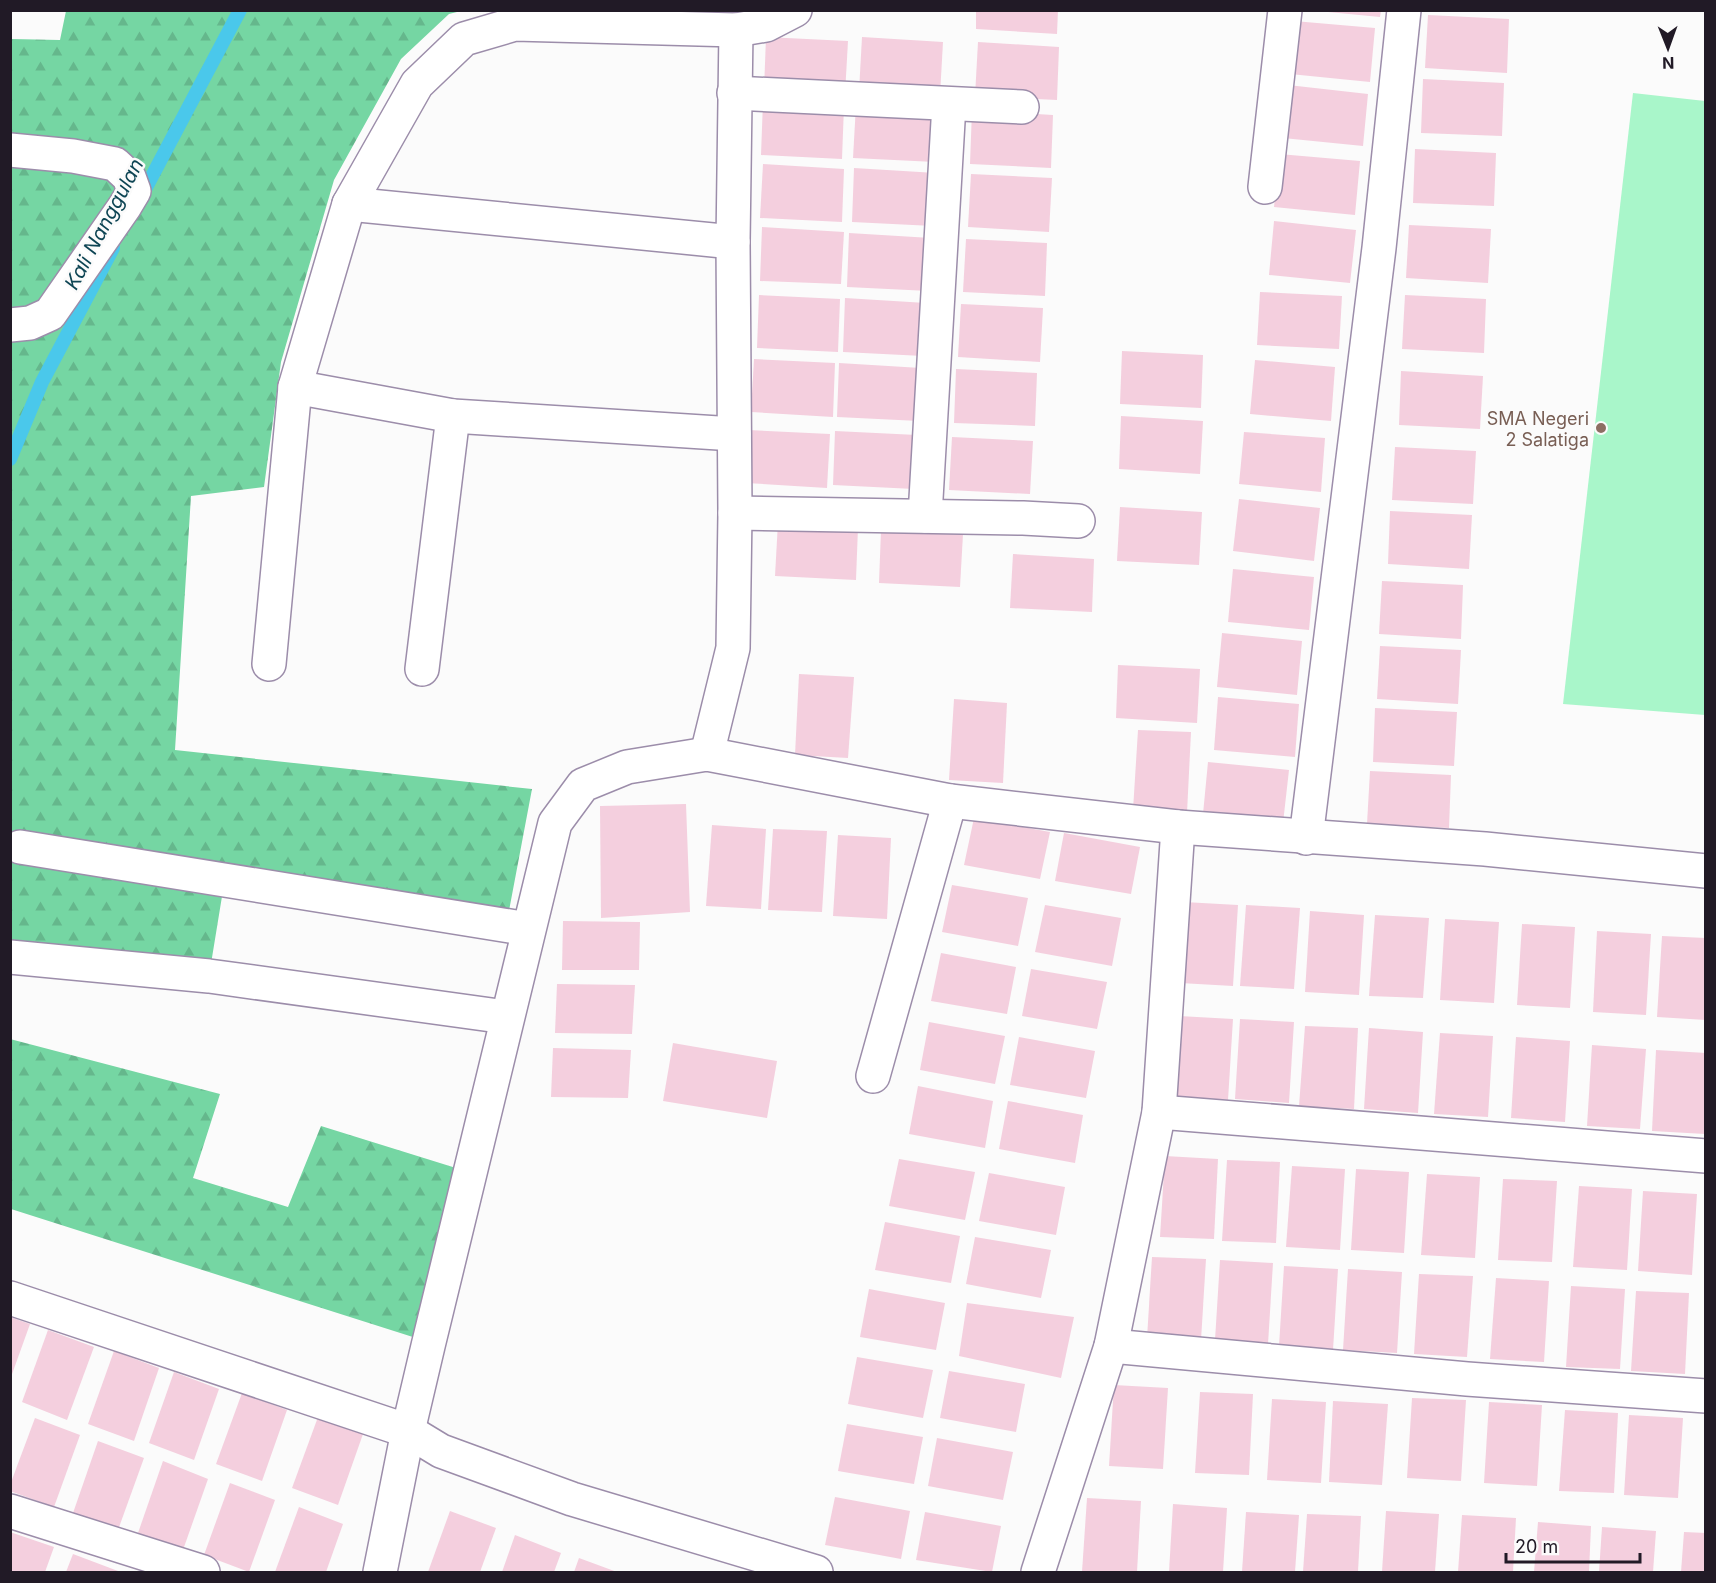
<svg xmlns="http://www.w3.org/2000/svg" width="1716" height="1583" font-family="Inter,sans-serif">
  <style>
    .grass { fill: #a9f6ca }
    .forest { fill: url(#forest-firs) }
    .lines { fill: none; stroke-linecap: round; stroke-linejoin: round }
    .stream { stroke: #4ac8eb; stroke-width: 14 }
    .building { fill: #f4cfde }
    .minor-casing { stroke: #9c8daa; stroke-width: 36 }
    .minor { stroke: #fff; stroke-width: 33 }
    .education-dot { fill: #8d6e63; stroke: #fbfbfb; stroke-width: 2 }
    .labels { text-anchor: middle; dominant-baseline: central; stroke-width: 5; stroke-linejoin: round; paint-order: stroke }
    .education-label { font-size: 18px; fill: #785e54; stroke: #fbfbfb; text-anchor: end }
    .water-label { font-size: 20px; font-style: italic; fill: #0e4554; stroke: #fbfbfb }
  </style>
  <defs>
    <pattern id="forest-firs" width="22" height="20" patternUnits="userSpaceOnUse" patternTransform="scale(1.5)"><rect width="22" height="20" fill="#75d6a3"/><path d="M5 1l3.5 6h-7zM16 11l3.5 6h-7z" fill="#65b78c"/></pattern>
  </defs>
  <rect width="100%" height="100%" fill="#fbfbfb"/>
  <!-- grass -->
  <polygon class="grass" points="1633,93 1705,101 1705,715 1563,704"/>
  <!-- forest -->
  <g class="forest">
    <polygon points="66,11 461,11 449,14 401,59 334,180 281,362 264,487 191,496 175,750 532,789 508,916 225,878 209,976 11,954 11,39 60,40"/>
    <polygon points="10,1039 220,1094 193,1178 288,1207 321,1126 456,1168 416,1338 11,1209"/>
  </g>
  <g class="lines">
    <!-- stream -->
    <g class="stream">
      <polyline points="141,197 240,10"/>
      <polyline points="10,459 42,382 113,248"/>
    </g>
  </g>
  <!-- building -->
  <g class="building">
    <polygon points="976,10 1058,10 1057,34 976,29"/>
    <polygon points="1328,10 1381,10 1380,17 1328,12"/>
    <polygon points="1428,15 1509,19 1507,73 1425,68"/>
    <polygon points="1294,21 1375,28 1370,82 1290,74"/>
    <polygon points="766,37 848,41 845,94 764,90"/>
    <polygon points="862,37 943,42 940,95 859,91"/>
    <polygon points="978,42 1059,47 1057,100 975,96"/>
    <polygon points="1423,79 1504,83 1502,136 1421,133"/>
    <polygon points="1288,85 1368,94 1363,146 1283,138"/>
    <polygon points="763,101 844,106 842,159 761,155"/>
    <polygon points="856,105 938,108 935,162 853,158"/>
    <polygon points="972,110 1053,115 1051,168 970,164"/>
    <polygon points="1415,149 1496,153 1494,206 1413,203"/>
    <polygon points="1279,154 1360,161 1355,215 1274,207"/>
    <polygon points="763,164 844,169 842,222 760,218"/>
    <polygon points="854,168 936,173 933,226 852,222"/>
    <polygon points="971,174 1052,178 1049,232 968,227"/>
    <polygon points="1274,221 1356,230 1350,283 1269,275"/>
    <polygon points="1409,225 1491,229 1488,283 1406,278"/>
    <polygon points="762,227 844,232 841,284 760,281"/>
    <polygon points="849,233 931,238 929,291 847,287"/>
    <polygon points="966,239 1047,243 1045,296 963,292"/>
    <polygon points="1260,292 1342,296 1339,349 1257,345"/>
    <polygon points="759,295 840,299 838,352 757,348"/>
    <polygon points="1405,295 1486,299 1484,353 1402,349"/>
    <polygon points="845,298 926,303 923,356 843,352"/>
    <polygon points="961,304 1043,308 1040,362 958,357"/>
    <polygon points="1122,351 1203,355 1201,408 1120,404"/>
    <polygon points="754,359 835,363 833,417 751,412"/>
    <polygon points="1255,360 1335,367 1331,421 1250,414"/>
    <polygon points="839,363 921,368 919,421 837,417"/>
    <polygon points="956,369 1037,373 1035,426 954,423"/>
    <polygon points="1401,371 1483,376 1480,429 1399,425"/>
    <polygon points="1121,416 1203,421 1200,474 1119,469"/>
    <polygon points="748,430 830,434 827,488 746,483"/>
    <polygon points="835,431 917,435 914,489 833,485"/>
    <polygon points="1244,432 1325,438 1321,492 1239,484"/>
    <polygon points="952,437 1033,441 1030,494 949,490"/>
    <polygon points="1395,447 1476,451 1473,504 1392,500"/>
    <polygon points="1239,499 1320,508 1314,561 1233,551"/>
    <polygon points="1120,507 1202,512 1199,565 1117,561"/>
    <polygon points="1390,511 1472,515 1469,569 1388,564"/>
    <polygon points="778,522 858,527 856,580 775,576"/>
    <polygon points="881,530 963,534 960,587 879,583"/>
    <polygon points="1013,554 1094,559 1092,612 1010,608"/>
    <polygon points="1233,569 1314,577 1309,630 1228,622"/>
    <polygon points="1382,581 1463,585 1461,639 1379,634"/>
    <polygon points="1222,633 1302,641 1297,695 1217,687"/>
    <polygon points="1380,646 1461,650 1458,704 1377,699"/>
    <polygon points="1118,665 1200,669 1197,723 1116,718"/>
    <polygon points="799,674 854,677 848,758 795,755"/>
    <polygon points="1218,697 1299,704 1295,757 1214,750"/>
    <polygon points="954,699 1007,703 1003,783 949,780"/>
    <polygon points="1375,708 1457,712 1454,766 1373,762"/>
    <polygon points="1138,730 1191,732 1187,813 1133,810"/>
    <polygon points="1208,762 1289,770 1283,823 1203,814"/>
    <polygon points="1370,771 1451,775 1449,828 1367,824"/>
    <polygon points="686,804 690,912 601,918 600,806"/>
    <polygon points="974,818 1050,832 1040,879 964,865"/>
    <polygon points="712,825 766,829 761,909 706,906"/>
    <polygon points="773,829 827,831 822,912 768,910"/>
    <polygon points="1064,833 1140,847 1131,894 1055,881"/>
    <polygon points="838,835 891,838 887,919 833,916"/>
    <polygon points="952,885 1028,898 1018,946 942,932"/>
    <polygon points="1184,902 1238,905 1233,986 1180,983"/>
    <polygon points="1045,905 1121,918 1112,966 1035,952"/>
    <polygon points="1246,905 1300,908 1294,989 1240,986"/>
    <polygon points="1310,911 1364,915 1359,995 1305,992"/>
    <polygon points="1375,915 1429,918 1423,998 1369,996"/>
    <polygon points="1445,919 1499,922 1494,1003 1440,1000"/>
    <polygon points="563,921 640,922 639,970 562,970"/>
    <polygon points="1522,924 1575,927 1570,1008 1517,1005"/>
    <polygon points="1597,931 1651,934 1646,1015 1593,1012"/>
    <polygon points="1662,936 1706,938 1706,1020 1657,1017"/>
    <polygon points="941,953 1016,967 1007,1014 931,1001"/>
    <polygon points="1031,969 1107,982 1097,1029 1022,1016"/>
    <polygon points="557,984 635,985 632,1034 555,1033"/>
    <polygon points="1179,1016 1233,1019 1228,1100 1175,1097"/>
    <polygon points="1240,1019 1294,1022 1289,1103 1235,1099"/>
    <polygon points="929,1022 1005,1036 995,1084 920,1070"/>
    <polygon points="1305,1026 1358,1028 1354,1109 1299,1106"/>
    <polygon points="1369,1028 1423,1032 1418,1113 1364,1109"/>
    <polygon points="1440,1033 1493,1036 1488,1117 1434,1114"/>
    <polygon points="1019,1037 1095,1051 1086,1098 1010,1085"/>
    <polygon points="1516,1037 1570,1041 1565,1122 1511,1118"/>
    <polygon points="673,1043 777,1061 767,1118 663,1101"/>
    <polygon points="1592,1045 1646,1049 1640,1129 1587,1126"/>
    <polygon points="553,1048 631,1050 628,1098 551,1097"/>
    <polygon points="1656,1050 1706,1053 1705,1134 1652,1131"/>
    <polygon points="918,1086 993,1101 985,1148 909,1134"/>
    <polygon points="1008,1101 1083,1115 1075,1163 999,1149"/>
    <polygon points="1165,1156 1218,1159 1214,1239 1160,1237"/>
    <polygon points="899,1159 975,1172 965,1220 889,1206"/>
    <polygon points="1227,1160 1280,1162 1276,1243 1222,1241"/>
    <polygon points="1292,1166 1345,1169 1340,1250 1286,1247"/>
    <polygon points="1356,1169 1409,1172 1404,1253 1351,1250"/>
    <polygon points="989,1173 1065,1187 1056,1235 979,1221"/>
    <polygon points="1427,1174 1480,1177 1475,1258 1421,1255"/>
    <polygon points="1503,1179 1557,1181 1552,1262 1498,1260"/>
    <polygon points="1579,1186 1632,1189 1627,1270 1573,1267"/>
    <polygon points="1643,1191 1697,1194 1692,1275 1638,1271"/>
    <polygon points="885,1222 960,1236 951,1283 875,1270"/>
    <polygon points="975,1237 1051,1250 1041,1298 966,1284"/>
    <polygon points="1152,1257 1206,1259 1201,1340 1147,1338"/>
    <polygon points="1220,1260 1273,1263 1268,1344 1215,1340"/>
    <polygon points="1284,1266 1338,1269 1333,1350 1279,1346"/>
    <polygon points="1348,1269 1402,1272 1397,1353 1343,1350"/>
    <polygon points="1419,1274 1473,1276 1467,1357 1414,1354"/>
    <polygon points="1496,1278 1549,1281 1544,1362 1490,1359"/>
    <polygon points="1571,1286 1625,1289 1620,1369 1566,1367"/>
    <polygon points="869,1289 945,1303 936,1350 860,1337"/>
    <polygon points="1636,1291 1689,1293 1685,1374 1631,1371"/>
    <polygon points="967,1303 1074,1317 1061,1378 959,1356"/>
    <polygon points="10,1317 30,1324 11,1377 10,1377"/>
    <polygon points="48,1330 94,1347 67,1420 22,1402"/>
    <polygon points="114,1351 159,1368 134,1441 88,1424"/>
    <polygon points="857,1357 933,1370 923,1418 848,1404"/>
    <polygon points="949,1371 1025,1384 1016,1432 940,1418"/>
    <polygon points="174,1372 219,1389 194,1460 149,1443"/>
    <polygon points="1114,1385 1168,1388 1163,1469 1109,1466"/>
    <polygon points="1200,1392 1253,1394 1249,1475 1195,1473"/>
    <polygon points="242,1393 287,1410 262,1481 216,1464"/>
    <polygon points="1412,1398 1466,1400 1461,1481 1407,1478"/>
    <polygon points="1272,1399 1326,1402 1321,1483 1267,1480"/>
    <polygon points="1333,1401 1388,1404 1382,1485 1329,1482"/>
    <polygon points="1489,1402 1542,1405 1537,1486 1484,1483"/>
    <polygon points="1565,1410 1618,1413 1614,1493 1559,1491"/>
    <polygon points="1629,1415 1683,1418 1678,1498 1624,1495"/>
    <polygon points="318,1417 363,1434 338,1505 292,1488"/>
    <polygon points="35,1418 80,1435 54,1507 10,1491 10,1485"/>
    <polygon points="847,1424 923,1437 914,1484 838,1471"/>
    <polygon points="937,1438 1013,1452 1003,1500 928,1486"/>
    <polygon points="98,1441 144,1458 118,1530 73,1513"/>
    <polygon points="163,1461 208,1479 183,1550 138,1533"/>
    <polygon points="230,1483 275,1500 249,1572 204,1555"/>
    <polygon points="835,1497 910,1511 901,1559 825,1545"/>
    <polygon points="1087,1498 1141,1501 1137,1572 1082,1572"/>
    <polygon points="1173,1504 1227,1508 1223,1572 1169,1572"/>
    <polygon points="299,1507 343,1524 326,1572 275,1572"/>
    <polygon points="450,1511 496,1528 480,1572 428,1572"/>
    <polygon points="1386,1511 1439,1514 1435,1572 1382,1572"/>
    <polygon points="925,1512 1001,1526 992,1572 916,1560"/>
    <polygon points="1246,1512 1299,1515 1295,1572 1242,1572"/>
    <polygon points="1307,1514 1361,1516 1358,1572 1303,1572"/>
    <polygon points="1462,1515 1516,1518 1513,1572 1458,1572"/>
    <polygon points="1538,1522 1591,1526 1589,1572 1534,1572"/>
    <polygon points="1602,1527 1656,1531 1653,1572 1599,1572"/>
    <polygon points="10,1532 54,1547 45,1572 10,1572"/>
    <polygon points="1684,1532 1706,1533 1706,1572 1681,1572"/>
    <polygon points="515,1535 561,1553 554,1572 502,1572"/>
    <polygon points="73,1554 118,1571 118,1572 66,1572"/>
    <polygon points="579,1558 617,1572 574,1572"/>
  </g>
  <g class="lines">
    <defs>
      <g id="minor">
        <polyline points="734,93 1022,107"/>
        <polyline points="10,150 73,156 115,164 129,177 134,191 125,206 50,314 30,323 10,325"/>
        <polyline points="1265,187 1285,10"/>
        <polyline points="349,204 733,242"/>
        <polyline points="295,387 453,416 734,434"/>
        <polyline points="735,513 1023,518 1078,521"/>
        <polyline points="925,516 949,104"/>
        <polyline points="269,664 295,387 349,204 417,84 464,39 515,24 736,30"/>
        <polyline points="422,669 453,416"/>
        <polyline points="707,754 733,648 735,513 733,242 736,30 766,25 795,10"/>
        <polyline points="1306,838 1379,248 1404,10"/>
        <polyline points="20,847 528,929"/>
        <polyline points="10,957 209,976 506,1017"/>
        <polyline points="873,1076 950,801"/>
        <polyline points="1159,1112 1706,1156"/>
        <polyline points="10,1298 408,1431 441,1451 572,1499 816,1572"/>
        <polyline points="1111,1346 1467,1379 1706,1396"/>
        <polyline points="10,1511 203,1572"/>
        <polyline points="380,1572 408,1431 428,1346 555,823 583,785 627,767 707,754 950,801 1178,827 1485,849 1706,871"/>
        <polyline points="1038,1572 1111,1346 1159,1112 1178,827"/>
      </g>
    </defs>
    <!-- minor casing -->
    <use href="#minor" class="minor-casing"/>
    <!-- minor -->
    <use href="#minor" class="minor"/>
  </g>
  <!-- markers -->
  <circle class="education-dot" cx="1601" cy="428" r="6"/>
  <g class="labels">
    <!-- education labels -->
    <g class="education-label">
      <text x="1589" y="418">SMA Negeri<tspan x="1589" dy="21">2 Salatiga</tspan></text>
    </g>
    <!-- water labels -->
    <g class="water-label">
      <text transform="translate(104 224) rotate(-62)">Kali Nanggulan</text>
    </g>
  </g>
  <!-- border -->
  <rect width="1716" height="1583" fill="none" stroke="#211a26" stroke-width="24"/>
  <!-- north arrow -->
  <g transform="translate(1668 48) rotate(179)" stroke="#fbfbfb" stroke-width="4.5" paint-order="stroke">
  <path d="M0-4.5L10 22L0 15L-10 22Z" fill="#211a26"/>
  <text y="-9" font-size="16" font-weight="bold" text-anchor="middle" fill="#211a26">N</text>
  </g>
  <!-- scale -->
  <path d="M1506 1553v9h134v-9" fill="none" stroke="#211a26" stroke-width="3"/>
  <text x="1515" y="1553" font-size="18" fill="#211a26" stroke="#fbfbfb" stroke-width="4.5" paint-order="stroke">20 m</text>
</svg>
